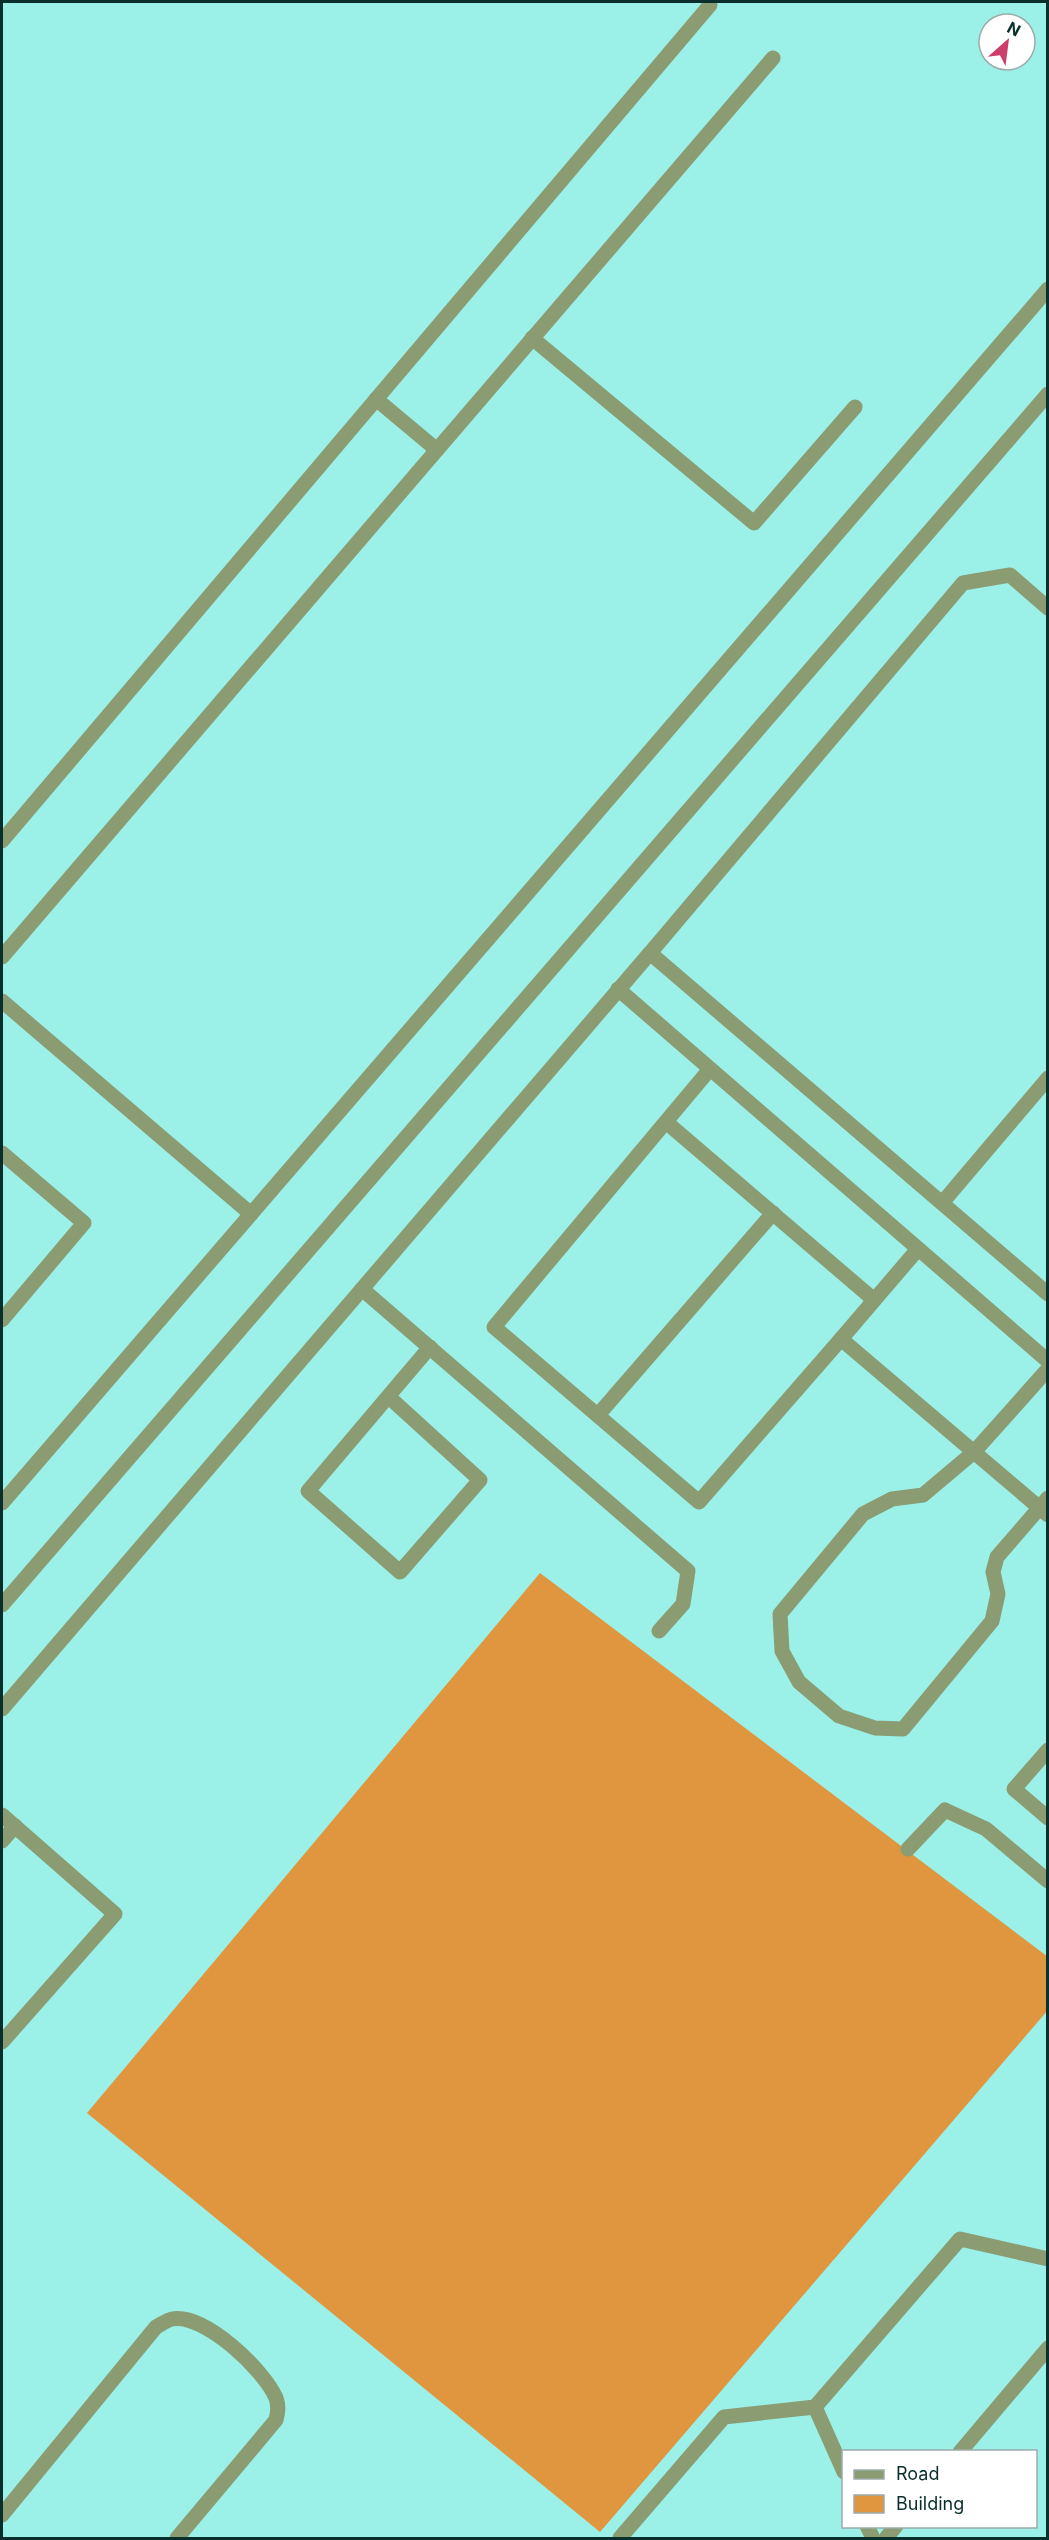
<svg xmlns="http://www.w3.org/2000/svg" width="1049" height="2540" font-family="Inter,sans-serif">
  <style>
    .building { fill: #e0953f }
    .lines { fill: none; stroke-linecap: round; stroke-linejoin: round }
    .lane { stroke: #8b9c73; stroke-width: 15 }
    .street { stroke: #8b9c73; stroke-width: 15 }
  </style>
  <rect width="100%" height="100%" fill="#9bf1e7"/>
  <!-- building -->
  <polygon class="building" points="540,1573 1048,1957 1048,2010 600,2532 87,2113"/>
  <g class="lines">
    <!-- lane -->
    <g class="lane">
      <polyline points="532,338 754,523 855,407"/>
      <polyline points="376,399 437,450"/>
      <polyline points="2,841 710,5"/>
      <polyline points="650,953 963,583 1010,575 1048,608"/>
      <polyline points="2,957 773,58"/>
      <polyline points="618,989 1048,1361"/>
      <polyline points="2,1001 251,1214"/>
      <polyline points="710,1069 494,1327 699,1502 841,1339"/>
      <polyline points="666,1122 873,1299"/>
      <polyline points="2,1153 84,1223 2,1320"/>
      <polyline points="942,1203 1048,1078"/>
      <polyline points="918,1249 841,1339 1048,1515"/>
      <polyline points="362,1289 688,1571 683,1604 659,1631"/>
      <polyline points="1048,1369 974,1452 923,1495 892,1499 863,1514 780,1614 782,1651 799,1682 839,1716 875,1728 903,1729 992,1621 998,1594 993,1572 997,1557 1048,1498"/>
      <polyline points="390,1398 480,1480 400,1572 308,1491 430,1347"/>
      <polyline points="598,1415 773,1213"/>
      <polyline points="2,1709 650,953 1048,1294"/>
      <polyline points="1048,1750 1014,1789 1048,1818"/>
      <polyline points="2,1815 115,1914 2,2042"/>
      <polyline points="2,1841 15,1826"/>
      <polyline points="908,1849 945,1810 986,1829 1048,1881"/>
      <polyline points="960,2452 1048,2348"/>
      <polyline points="844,2472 815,2407 960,2239 1048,2259"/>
      <path d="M2,2515L156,2327C160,2325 167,2320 172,2319C205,2313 264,2370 276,2398C279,2406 278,2412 276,2420L177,2538"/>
      <polyline points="867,2526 873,2538"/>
      <polyline points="620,2538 724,2417 815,2407"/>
      <polyline points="886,2538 896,2526"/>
    </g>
    <!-- street -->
    <g class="street">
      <polyline points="2,1503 1048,289"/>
      <polyline points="2,1605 1048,394"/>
    </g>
  </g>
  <!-- border -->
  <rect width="1049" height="2540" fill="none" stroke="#082f2b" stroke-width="6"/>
  <!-- legend -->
  <rect x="842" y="2450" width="195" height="78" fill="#ffffff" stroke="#9cacaa" stroke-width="1.5"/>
  <rect x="854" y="2470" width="30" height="9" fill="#8b9c73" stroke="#9cacaa" stroke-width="1.5"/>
  <text x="896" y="2480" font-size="18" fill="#082f2b">Road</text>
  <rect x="854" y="2495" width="30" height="18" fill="#e0953f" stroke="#9cacaa" stroke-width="1.5"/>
  <text x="896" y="2510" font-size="18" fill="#082f2b">Building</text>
  <!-- north arrow -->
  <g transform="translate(1007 42) rotate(28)"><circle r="28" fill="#ffffff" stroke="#9cacaa" stroke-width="1.5"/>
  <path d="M0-4.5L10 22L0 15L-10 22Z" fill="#cd3f6a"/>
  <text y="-9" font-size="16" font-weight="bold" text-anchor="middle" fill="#082f2b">N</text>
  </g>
</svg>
